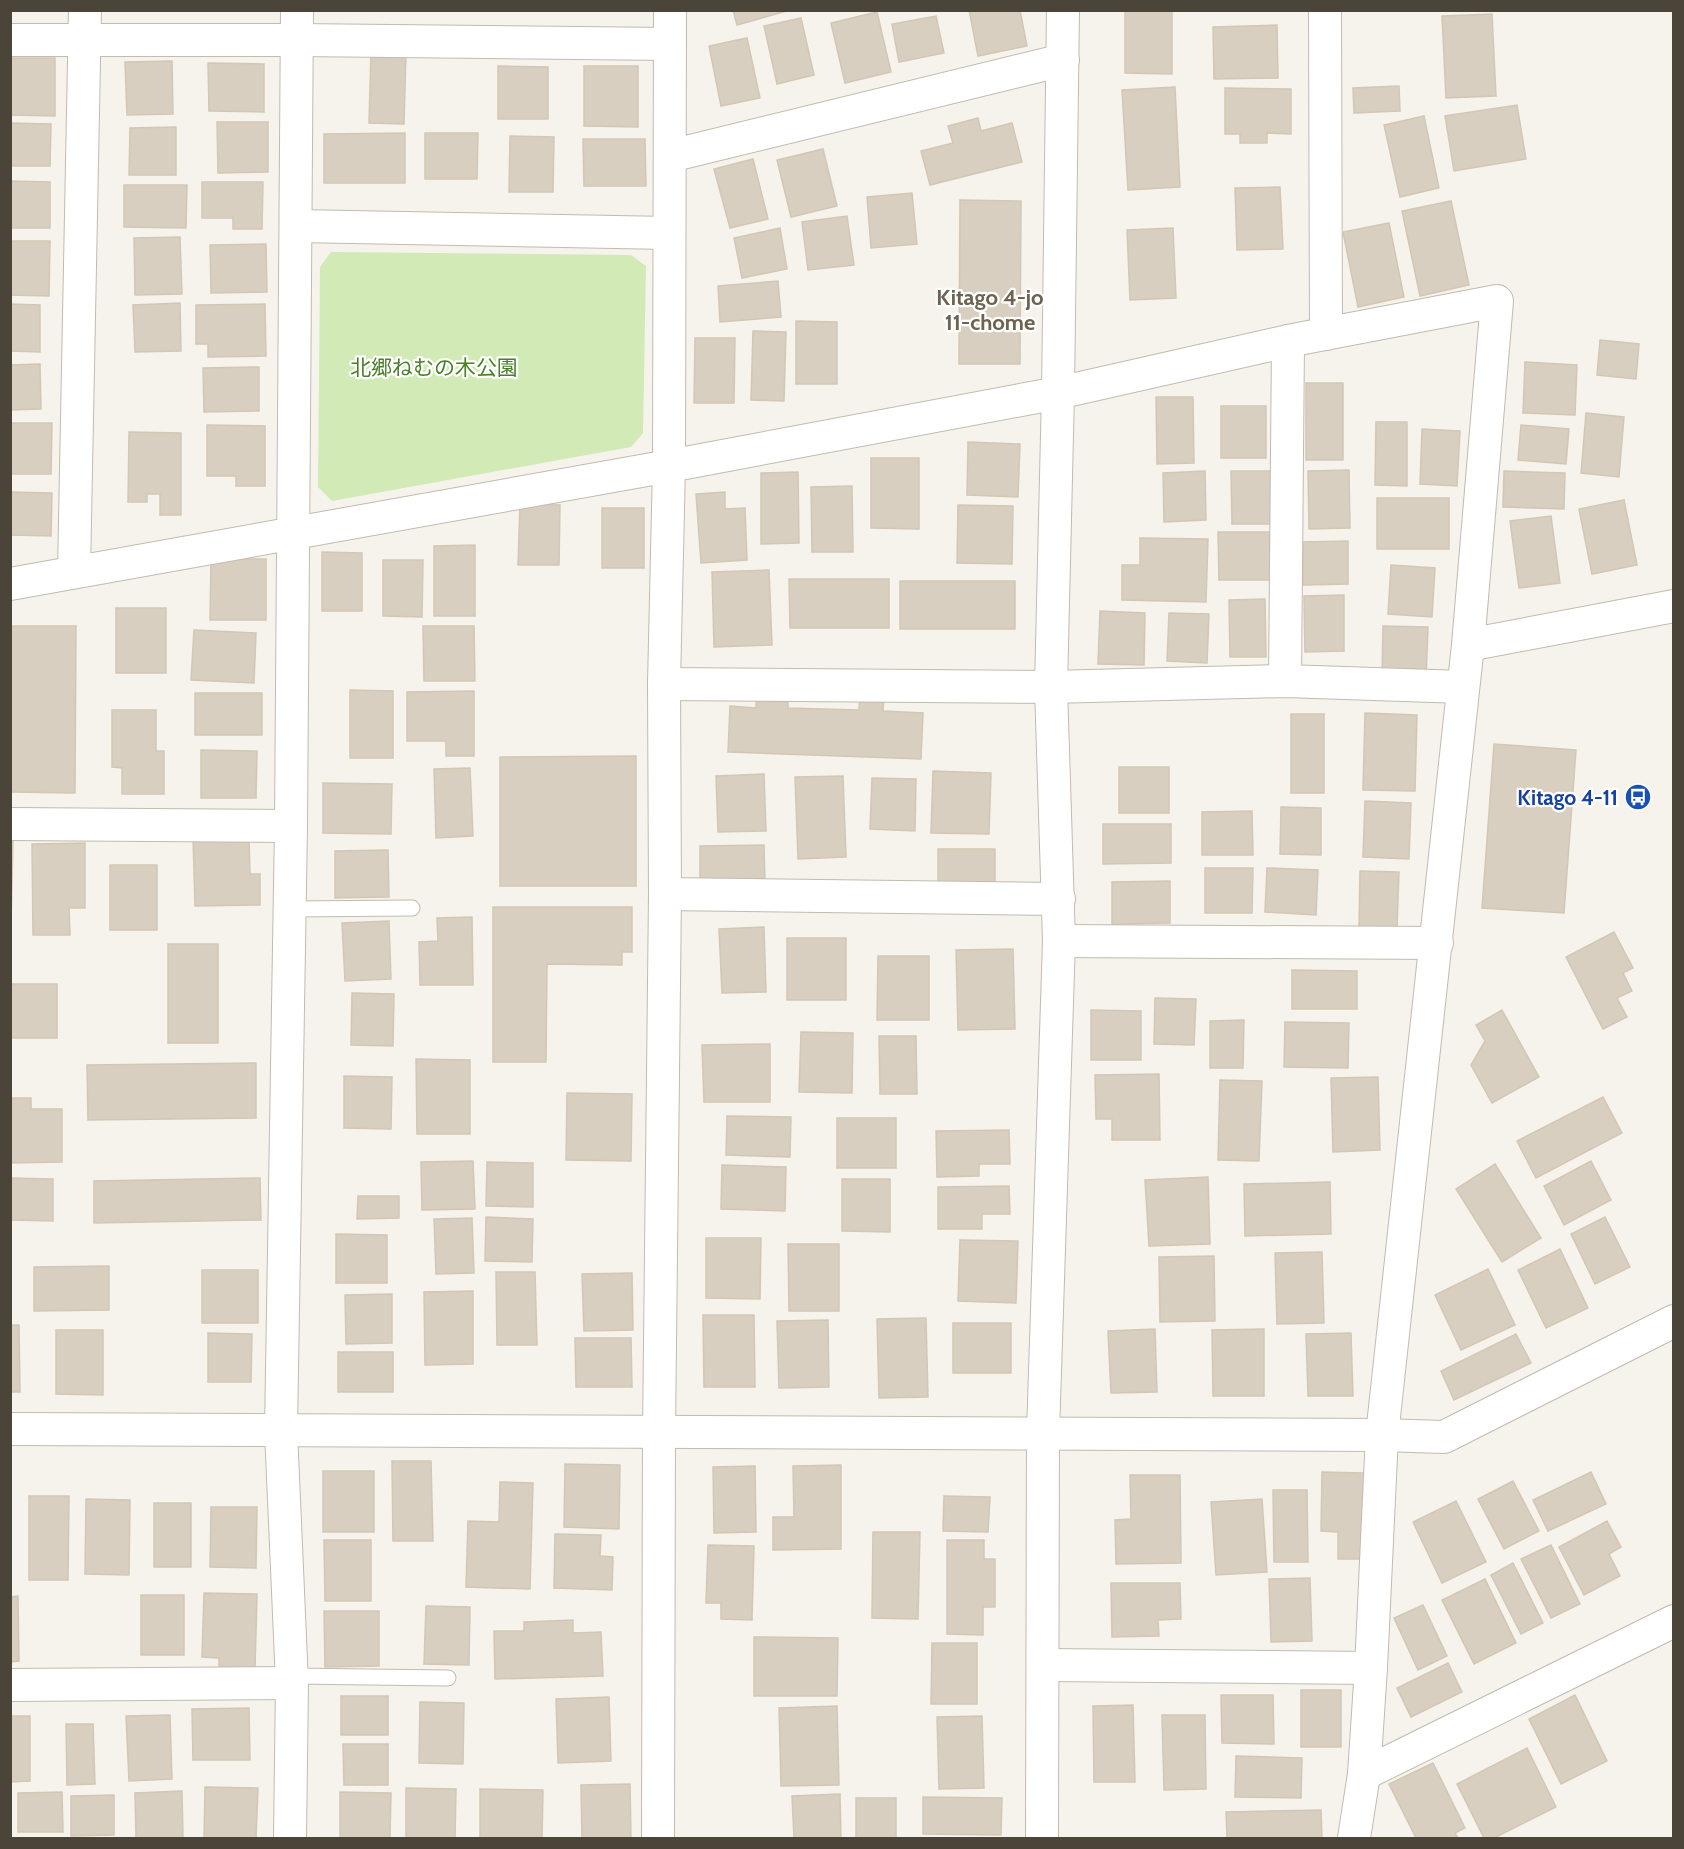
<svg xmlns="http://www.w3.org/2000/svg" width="1684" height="1849" font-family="Cabin,'Noto Sans JP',sans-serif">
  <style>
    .green { fill: #d2eab5 }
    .building { fill: #d8cfc1; stroke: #d3c7b4; stroke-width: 1.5 }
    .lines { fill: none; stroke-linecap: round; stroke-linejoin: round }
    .service-casing { stroke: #c2bbae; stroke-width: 17 }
    .minor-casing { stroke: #c2bbae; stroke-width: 34 }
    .service { stroke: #fff; stroke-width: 15 }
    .minor { stroke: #fff; stroke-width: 32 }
    .labels { text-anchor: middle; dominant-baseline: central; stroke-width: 4.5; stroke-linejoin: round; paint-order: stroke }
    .park-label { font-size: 21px; fill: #4a7f2a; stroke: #fff }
    .transit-label { font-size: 21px; font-weight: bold; fill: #164399; stroke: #fff; text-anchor: end }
    .neighbourhood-label { font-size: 22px; font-weight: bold; fill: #6e6250; stroke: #fff }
  </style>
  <rect width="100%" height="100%" fill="#f6f3ec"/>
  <!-- green -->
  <polygon class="green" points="331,252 631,255 646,266 643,433 631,447 332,501 318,487 320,267"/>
  <!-- building -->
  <g class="building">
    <polygon points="733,10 790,10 737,25"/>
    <polygon points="969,10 1020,10 1027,46 978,56"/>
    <polygon points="1125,10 1172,10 1172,74 1125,73"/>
    <polygon points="877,12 891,72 845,83 831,23"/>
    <polygon points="1492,14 1496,96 1446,98 1442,16"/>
    <polygon points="936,16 944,53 899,62 892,24"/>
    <polygon points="801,18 814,75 777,84 764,26"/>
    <polygon points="1277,25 1278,78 1214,79 1213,27"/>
    <polygon points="747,38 760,98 721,106 709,46"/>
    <polygon points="371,52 406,52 404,124 369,123"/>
    <polygon points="10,58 55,58 55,116 10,115"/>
    <polygon points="172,61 173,114 127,115 125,62"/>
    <polygon points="208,63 264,64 264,112 209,111"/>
    <polygon points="498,66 548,67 548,119 498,119"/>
    <polygon points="584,66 638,66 638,127 584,126"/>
    <polygon points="1399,86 1400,111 1354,113 1353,88"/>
    <polygon points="1175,87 1180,187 1128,190 1122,90"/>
    <polygon points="1225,88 1291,89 1291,134 1267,133 1267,143 1240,143 1240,134 1225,134"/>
    <polygon points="1517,105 1526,159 1454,171 1445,116"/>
    <polygon points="1424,116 1439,188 1400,197 1384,125"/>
    <polygon points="978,118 981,131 1012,123 1022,162 930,185 921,151 953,143 948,126"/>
    <polygon points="217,122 268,122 268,172 218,173"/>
    <polygon points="10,123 51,124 50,166 10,166"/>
    <polygon points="176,127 176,175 129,175 130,128"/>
    <polygon points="405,133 405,183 324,183 324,134"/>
    <polygon points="425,133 478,133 477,179 425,179"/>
    <polygon points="510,136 554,137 553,192 509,192"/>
    <polygon points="583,139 645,139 646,186 584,186"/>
    <polygon points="823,149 837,206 791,217 777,160"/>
    <polygon points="753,159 768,219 730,228 714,169"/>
    <polygon points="10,181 50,182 50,228 10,228"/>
    <polygon points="202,182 263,182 262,229 233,229 233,218 202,218"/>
    <polygon points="124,185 187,185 186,228 124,227"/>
    <polygon points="1280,187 1283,249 1237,250 1235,188"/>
    <polygon points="912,193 917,244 871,248 867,197"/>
    <polygon points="960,200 1021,201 1020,364 959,364"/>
    <polygon points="1451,201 1469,285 1420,296 1402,211"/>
    <polygon points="847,216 854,265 808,270 802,222"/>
    <polygon points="1389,223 1404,297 1358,307 1343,232"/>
    <polygon points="780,228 787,269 742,278 734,238"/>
    <polygon points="1173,228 1176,298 1130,300 1127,230"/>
    <polygon points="180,237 182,294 135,295 134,238"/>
    <polygon points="10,241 50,241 49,296 10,295"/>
    <polygon points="266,244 267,292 211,293 210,245"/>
    <polygon points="778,281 781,317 720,322 718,286"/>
    <polygon points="180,303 181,351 135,352 133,305"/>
    <polygon points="10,304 40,305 40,352 10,351"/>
    <polygon points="265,304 266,356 208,357 208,344 196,344 196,305"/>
    <polygon points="796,321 837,322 837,384 796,384"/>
    <polygon points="753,331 786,332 784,401 751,400"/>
    <polygon points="695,338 735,338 734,403 694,403"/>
    <polygon points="1600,340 1639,344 1636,379 1597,375"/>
    <polygon points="1525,362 1577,365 1575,415 1523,413"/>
    <polygon points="40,364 41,409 10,410 10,365"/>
    <polygon points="259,367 259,411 204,412 203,368"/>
    <rect x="1306" y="383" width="37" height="77"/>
    <polygon points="1156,397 1193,397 1194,463 1157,464"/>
    <rect x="1221" y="406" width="45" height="52"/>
    <polygon points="1586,413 1624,417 1619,477 1581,473"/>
    <polygon points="1376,422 1407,422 1407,486 1375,485"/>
    <polygon points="10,423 52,423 51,474 10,474"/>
    <polygon points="207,425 265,426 265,486 236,486 236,476 207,476"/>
    <polygon points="1521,425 1569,429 1566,464 1518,460"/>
    <polygon points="1422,429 1460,431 1457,486 1420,484"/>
    <polygon points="129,432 181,433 181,515 160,515 160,494 147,494 147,502 128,502"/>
    <polygon points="968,442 1020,444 1018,497 967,495"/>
    <polygon points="871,458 919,458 919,529 871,528"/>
    <polygon points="1349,470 1350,528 1309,529 1308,471"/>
    <polygon points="1205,471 1206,520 1164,522 1163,473"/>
    <polygon points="1231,471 1273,471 1274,524 1232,524"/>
    <polygon points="1504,471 1565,473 1564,509 1503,507"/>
    <polygon points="798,472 799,543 761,544 761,473"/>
    <polygon points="852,486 853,552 812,552 811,487"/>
    <polygon points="10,492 52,493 51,536 10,535"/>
    <polygon points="725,492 725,509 745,508 747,560 701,563 696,494"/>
    <rect x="1377" y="498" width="72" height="51"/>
    <polygon points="1624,500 1637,565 1592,574 1579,509"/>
    <polygon points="520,504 560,505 559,565 518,565"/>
    <polygon points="958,505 1013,506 1012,564 957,563"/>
    <rect x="602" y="508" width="42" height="60"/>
    <polygon points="1551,516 1560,583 1519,588 1510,521"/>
    <polygon points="1218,532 1274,532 1273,580 1219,580"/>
    <polygon points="1140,538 1208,539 1206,602 1122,600 1122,565 1140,565"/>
    <polygon points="1348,541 1348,584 1303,585 1303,542"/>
    <polygon points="475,545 475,616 434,616 434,546"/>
    <polygon points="322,552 362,553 362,611 322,611"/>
    <polygon points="211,559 266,559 266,620 210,620"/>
    <polygon points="383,560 423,560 422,617 383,616"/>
    <polygon points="1391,565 1435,568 1432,617 1388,614"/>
    <polygon points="769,570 772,645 714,647 712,572"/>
    <polygon points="789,579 889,579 889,628 790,628"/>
    <rect x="900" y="581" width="115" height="48"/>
    <polygon points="1344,595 1344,651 1305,652 1304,596"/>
    <polygon points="1265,599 1266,657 1230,657 1229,600"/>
    <rect x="116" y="608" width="50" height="65"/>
    <polygon points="1100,611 1145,613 1144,665 1098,664"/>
    <polygon points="1169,613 1209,614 1207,663 1167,661"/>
    <polygon points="10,626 76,626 75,793 10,792"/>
    <polygon points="423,626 474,626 475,681 424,681"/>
    <polygon points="1383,626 1428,627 1426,678 1382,676"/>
    <polygon points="194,630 256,633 254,683 191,680"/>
    <polygon points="350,690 393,691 393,758 350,758"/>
    <polygon points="757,690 788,692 788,708 859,710 860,694 884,695 883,711 923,713 921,759 728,752 730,706 756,708"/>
    <polygon points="474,691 474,756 446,756 446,741 407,741 407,692"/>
    <rect x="195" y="693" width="67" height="42"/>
    <polygon points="112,710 156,710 156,751 164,751 164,794 122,794 122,768 112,767"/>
    <polygon points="1365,713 1417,715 1415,791 1363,790"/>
    <rect x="1291" y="714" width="33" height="79"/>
    <polygon points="1494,744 1576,750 1564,913 1482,908"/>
    <polygon points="201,750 257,751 256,798 201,798"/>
    <polygon points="636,756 636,886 500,886 500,757"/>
    <rect x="1119" y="767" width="50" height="46"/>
    <polygon points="470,768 473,836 436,838 434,769"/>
    <polygon points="933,771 991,773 989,834 931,833"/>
    <polygon points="764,774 766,831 718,832 716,776"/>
    <polygon points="843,776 846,857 798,859 795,777"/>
    <polygon points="872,778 916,779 915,831 870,829"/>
    <polygon points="323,783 392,784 391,834 323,833"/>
    <polygon points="1365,801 1411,803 1409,859 1363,857"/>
    <polygon points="1281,807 1321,808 1321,855 1280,854"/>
    <polygon points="1252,811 1253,855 1202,855 1202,812"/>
    <polygon points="1103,824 1171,824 1171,863 1103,864"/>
    <polygon points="249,836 250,874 260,874 260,905 195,906 193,837"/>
    <polygon points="10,839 13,840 11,923 10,923"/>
    <polygon points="85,843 85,908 69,908 70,935 33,935 32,844"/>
    <polygon points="764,845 765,884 700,885 700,846"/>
    <rect x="938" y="849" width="57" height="36"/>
    <polygon points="388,850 389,897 335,898 335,851"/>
    <rect x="110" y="865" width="47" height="65"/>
    <polygon points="1205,868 1253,868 1252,913 1205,913"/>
    <polygon points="1267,868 1318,870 1316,915 1265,912"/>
    <polygon points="1360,871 1399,872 1397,928 1359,927"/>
    <polygon points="1170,881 1170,923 1112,924 1112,882"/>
    <polygon points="493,907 632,907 632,952 622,952 622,965 547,964 546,1062 493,1062"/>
    <polygon points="472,917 473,985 420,985 419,942 438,941 437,918"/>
    <polygon points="389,921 391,979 345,981 342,923"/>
    <polygon points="764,927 766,992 722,993 719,929"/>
    <polygon points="1614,932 1633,968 1623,973 1632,991 1617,998 1627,1017 1603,1029 1566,957"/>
    <rect x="787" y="938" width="59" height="62"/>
    <rect x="168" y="944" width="50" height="99"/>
    <polygon points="1013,949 1015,1029 958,1030 956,950"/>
    <polygon points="878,956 929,956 929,1020 877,1020"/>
    <polygon points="1292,970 1357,971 1357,1009 1292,1009"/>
    <rect x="10" y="984" width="47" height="54"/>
    <polygon points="352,993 394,994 393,1046 351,1045"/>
    <polygon points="1155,998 1196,999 1194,1045 1154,1044"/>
    <polygon points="1091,1010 1141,1011 1141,1060 1091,1060"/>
    <polygon points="1502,1010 1539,1077 1492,1103 1471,1065 1485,1041 1476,1025"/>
    <polygon points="1244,1020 1243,1068 1210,1068 1210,1021"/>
    <polygon points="1285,1022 1349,1023 1348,1068 1284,1067"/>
    <polygon points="801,1032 853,1033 852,1093 799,1092"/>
    <polygon points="879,1036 916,1036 917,1094 880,1094"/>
    <polygon points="770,1044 770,1102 704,1102 702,1045"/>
    <polygon points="416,1059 470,1060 470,1134 417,1134"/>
    <polygon points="256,1063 256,1118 88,1120 87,1065"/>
    <polygon points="1159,1074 1160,1140 1112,1140 1112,1119 1096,1119 1095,1075"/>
    <polygon points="344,1076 392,1077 391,1129 344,1128"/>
    <polygon points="1378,1077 1380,1150 1333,1152 1331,1078"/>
    <polygon points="1220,1080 1262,1081 1259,1161 1218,1160"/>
    <polygon points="567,1093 632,1094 631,1161 566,1160"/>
    <polygon points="1603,1097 1622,1133 1536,1178 1517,1141"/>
    <polygon points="12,1098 31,1098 31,1109 62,1109 62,1162 10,1163"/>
    <polygon points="727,1116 791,1117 790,1157 726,1155"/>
    <rect x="837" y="1118" width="59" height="50"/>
    <polygon points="1009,1130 1010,1164 979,1164 979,1176 937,1177 936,1131"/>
    <polygon points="473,1161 475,1209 422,1210 421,1162"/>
    <polygon points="1591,1161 1611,1200 1564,1225 1544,1186"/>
    <polygon points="487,1162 533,1163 533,1207 486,1206"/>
    <polygon points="1495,1164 1541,1238 1502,1262 1456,1189"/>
    <polygon points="722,1165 786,1167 785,1211 721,1209"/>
    <polygon points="1208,1177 1210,1244 1149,1246 1145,1180"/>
    <polygon points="10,1178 53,1179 53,1221 10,1220"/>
    <polygon points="260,1178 261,1220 94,1223 94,1181"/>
    <polygon points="842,1179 890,1179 890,1232 842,1231"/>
    <polygon points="1330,1182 1331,1234 1245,1236 1244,1184"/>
    <polygon points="1009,1186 1010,1214 982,1214 982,1229 938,1229 938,1187"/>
    <polygon points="358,1196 399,1196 399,1218 357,1219"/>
    <polygon points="486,1217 533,1219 532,1262 485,1261"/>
    <polygon points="1605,1217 1630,1267 1595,1284 1571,1234"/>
    <polygon points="472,1218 474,1273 436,1274 434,1219"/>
    <polygon points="336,1234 387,1235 387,1283 336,1283"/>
    <polygon points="706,1238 761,1238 760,1299 706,1298"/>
    <polygon points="960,1240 1018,1241 1016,1303 958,1301"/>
    <polygon points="788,1244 839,1244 839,1311 789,1311"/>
    <polygon points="1560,1249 1588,1308 1546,1328 1518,1270"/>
    <polygon points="1322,1252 1324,1323 1277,1324 1275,1253"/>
    <polygon points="1214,1256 1215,1321 1160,1322 1159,1257"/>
    <polygon points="109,1266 109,1310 34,1311 34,1267"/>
    <polygon points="1488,1269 1515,1325 1461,1350 1435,1295"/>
    <rect x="202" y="1270" width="56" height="53"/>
    <polygon points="496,1272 535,1272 537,1345 497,1345"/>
    <polygon points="632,1273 633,1330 584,1331 582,1274"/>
    <polygon points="473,1291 473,1364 425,1365 424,1292"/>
    <polygon points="392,1294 392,1343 346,1344 345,1295"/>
    <polygon points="703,1315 754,1315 755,1387 704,1387"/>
    <polygon points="926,1318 928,1397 879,1398 877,1319"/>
    <polygon points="828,1320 829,1387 779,1388 777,1321"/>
    <rect x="953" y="1323" width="58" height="50"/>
    <polygon points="10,1325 19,1325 20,1392 10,1392"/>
    <polygon points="1155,1329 1157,1392 1111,1393 1108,1331"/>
    <polygon points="1264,1329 1264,1396 1213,1396 1212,1330"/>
    <polygon points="56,1330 103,1330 103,1395 56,1394"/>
    <polygon points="208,1333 252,1334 251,1382 208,1382"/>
    <polygon points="1351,1333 1353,1396 1308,1396 1306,1334"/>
    <polygon points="1516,1334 1531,1363 1454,1400 1441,1371"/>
    <polygon points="575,1338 631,1338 632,1387 576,1387"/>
    <rect x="338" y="1352" width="55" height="40"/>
    <polygon points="392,1461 431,1461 433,1541 393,1541"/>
    <polygon points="565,1464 620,1465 619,1529 564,1527"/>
    <polygon points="841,1465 841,1549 773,1550 773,1517 794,1517 793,1466"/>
    <polygon points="755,1466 756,1532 714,1533 713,1467"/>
    <rect x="323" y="1471" width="51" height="61"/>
    <polygon points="1322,1472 1364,1473 1362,1559 1338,1559 1338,1532 1321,1531"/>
    <polygon points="1591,1472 1606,1504 1548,1531 1533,1500"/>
    <polygon points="1130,1475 1180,1475 1181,1563 1116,1564 1115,1520 1131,1519"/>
    <polygon points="1513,1481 1539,1531 1504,1549 1478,1499"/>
    <polygon points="500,1482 533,1483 530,1589 466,1587 468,1521 499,1522"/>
    <polygon points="1273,1490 1307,1490 1308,1562 1274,1562"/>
    <polygon points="29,1496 69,1496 68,1580 29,1580"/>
    <polygon points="944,1496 990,1497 988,1532 943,1531"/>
    <polygon points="86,1499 130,1500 129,1575 85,1574"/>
    <polygon points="1262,1499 1267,1572 1216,1575 1211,1502"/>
    <polygon points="1456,1501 1486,1562 1442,1583 1413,1522"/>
    <rect x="154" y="1503" width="37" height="64"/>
    <polygon points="211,1507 257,1507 256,1568 210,1567"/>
    <polygon points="1607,1521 1621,1547 1609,1554 1620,1576 1584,1595 1559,1547"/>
    <polygon points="873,1532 920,1532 918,1619 872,1618"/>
    <polygon points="555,1534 601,1535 600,1556 613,1557 612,1590 554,1588"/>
    <polygon points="324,1540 371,1540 371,1601 325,1601"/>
    <polygon points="947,1540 984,1540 984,1559 995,1559 995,1607 983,1607 983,1635 947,1634"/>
    <polygon points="708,1545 754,1546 752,1620 721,1619 721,1603 706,1603"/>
    <polygon points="1551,1545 1580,1604 1551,1618 1521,1559"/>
    <polygon points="1513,1563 1543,1623 1521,1634 1491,1575"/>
    <polygon points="1310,1578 1312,1641 1271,1642 1269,1579"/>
    <polygon points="1485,1579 1516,1643 1474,1664 1442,1600"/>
    <polygon points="1111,1583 1180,1583 1181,1619 1158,1620 1159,1636 1112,1637"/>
    <polygon points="204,1593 257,1594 255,1669 219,1667 219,1658 202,1657"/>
    <rect x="141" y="1595" width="43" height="60"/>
    <polygon points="18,1596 19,1661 10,1662 10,1597"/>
    <polygon points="1423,1605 1447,1656 1418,1670 1394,1618"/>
    <polygon points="426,1606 470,1607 469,1665 424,1664"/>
    <polygon points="324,1611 379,1611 379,1666 325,1667"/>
    <polygon points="573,1620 573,1633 601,1632 603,1676 495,1679 494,1631 524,1631 524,1622"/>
    <polygon points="754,1637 838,1638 837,1696 754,1696"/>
    <polygon points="932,1643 977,1643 977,1704 931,1704"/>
    <polygon points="1448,1663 1462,1692 1411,1717 1397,1688"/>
    <rect x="1301" y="1690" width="40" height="57"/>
    <polygon points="1221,1695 1273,1695 1274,1744 1222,1743"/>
    <polygon points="1575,1695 1607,1761 1561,1784 1529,1719"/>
    <rect x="341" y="1696" width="47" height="39"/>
    <polygon points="609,1697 611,1761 558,1763 556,1699"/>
    <polygon points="420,1702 464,1703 463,1764 419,1763"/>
    <polygon points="1133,1705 1135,1782 1094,1782 1093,1706"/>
    <polygon points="837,1706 839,1785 781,1786 779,1708"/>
    <polygon points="249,1708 250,1760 193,1760 192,1709"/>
    <polygon points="170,1715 172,1779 129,1781 126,1716"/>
    <polygon points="1162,1715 1205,1715 1206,1789 1164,1790"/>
    <polygon points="10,1716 30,1716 30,1781 10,1782"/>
    <polygon points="982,1716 984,1788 939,1789 937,1717"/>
    <polygon points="66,1724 93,1724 95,1784 67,1785"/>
    <polygon points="343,1744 388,1744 388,1785 344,1785"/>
    <polygon points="1527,1748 1556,1807 1494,1838 1484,1838 1457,1784"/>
    <polygon points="1236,1756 1302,1758 1301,1798 1235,1797"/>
    <polygon points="1433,1763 1465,1828 1455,1833 1458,1838 1416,1838 1389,1784"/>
    <polygon points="630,1784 631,1838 582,1838 581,1785"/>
    <polygon points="205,1787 258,1788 256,1838 204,1838"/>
    <polygon points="406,1788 456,1789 455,1838 406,1838"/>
    <polygon points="480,1789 543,1790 542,1838 480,1838"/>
    <polygon points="182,1791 183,1838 136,1838 135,1793"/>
    <polygon points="62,1792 63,1832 18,1832 18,1793"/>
    <polygon points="340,1792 391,1793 390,1838 340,1838"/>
    <polygon points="840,1794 841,1838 794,1838 792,1796"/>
    <polygon points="114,1795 114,1835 71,1836 71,1796"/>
    <polygon points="923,1797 1002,1798 1001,1835 923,1834"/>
    <rect x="856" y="1798" width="40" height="40"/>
    <polygon points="1321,1810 1322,1838 1227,1838 1226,1812"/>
  </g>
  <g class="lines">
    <defs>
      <g id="service">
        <polyline points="289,909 412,908"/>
        <polyline points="291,1676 448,1678"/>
      </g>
      <g id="minor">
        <polyline points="1325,10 1326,334"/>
        <polyline points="10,40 297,40 670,44"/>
        <polyline points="670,156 1063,60"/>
        <polyline points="297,226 669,233"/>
        <polyline points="74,572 85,10"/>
        <polyline points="10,584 669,466 1058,393 1288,341 1497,301 1468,645 1382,1435 1371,1668 1364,1774 1354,1838"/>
        <polyline points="1468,645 1674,606"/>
        <polyline points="1285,681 1288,341"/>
        <polyline points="664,684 1051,687 1285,681 1463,687"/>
        <polyline points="10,824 291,826"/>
        <polyline points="665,894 1059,899"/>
        <polyline points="1059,941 1437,943"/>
        <polyline points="10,1429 1382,1435 1444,1437 1674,1321"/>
        <polyline points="1043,1665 1371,1668"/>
        <polyline points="10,1685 292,1683"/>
        <polyline points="1364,1774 1674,1621"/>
        <polyline points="290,1838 292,1683 281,1431 291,826 297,10"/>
        <polyline points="658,1838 659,1433 665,894 664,684 669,466 670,10"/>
        <polyline points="1042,1838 1043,1433 1059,941 1051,687 1058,393 1063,10"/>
      </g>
    </defs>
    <!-- service casing -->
    <use href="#service" class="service-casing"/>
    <!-- minor casing -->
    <use href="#minor" class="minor-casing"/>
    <!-- service -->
    <use href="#service" class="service"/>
    <!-- minor -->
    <use href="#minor" class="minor"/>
  </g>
  <!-- icons -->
  <defs>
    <symbol id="bus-disc" viewBox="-11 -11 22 22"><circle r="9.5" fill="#1a4fb4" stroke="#fff"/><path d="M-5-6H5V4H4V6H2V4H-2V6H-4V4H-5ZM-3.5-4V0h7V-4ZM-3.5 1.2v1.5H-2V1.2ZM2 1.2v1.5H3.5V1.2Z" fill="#fff"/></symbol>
  </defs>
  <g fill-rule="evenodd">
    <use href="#bus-disc" x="1623" y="782" width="30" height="30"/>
  </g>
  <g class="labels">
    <!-- park labels -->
    <g class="park-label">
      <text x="434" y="367">北郷ねむの木公園</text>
    </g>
    <!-- transit labels -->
    <g class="transit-label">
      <text x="1618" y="797">Kitago 4-11</text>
    </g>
    <!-- neighbourhood labels -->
    <g class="neighbourhood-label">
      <text x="990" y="297">Kitago 4-jo<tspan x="990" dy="25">11-chome</tspan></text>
    </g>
  </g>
  <!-- border -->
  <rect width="1684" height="1849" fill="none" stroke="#4b4439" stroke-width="24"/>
</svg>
